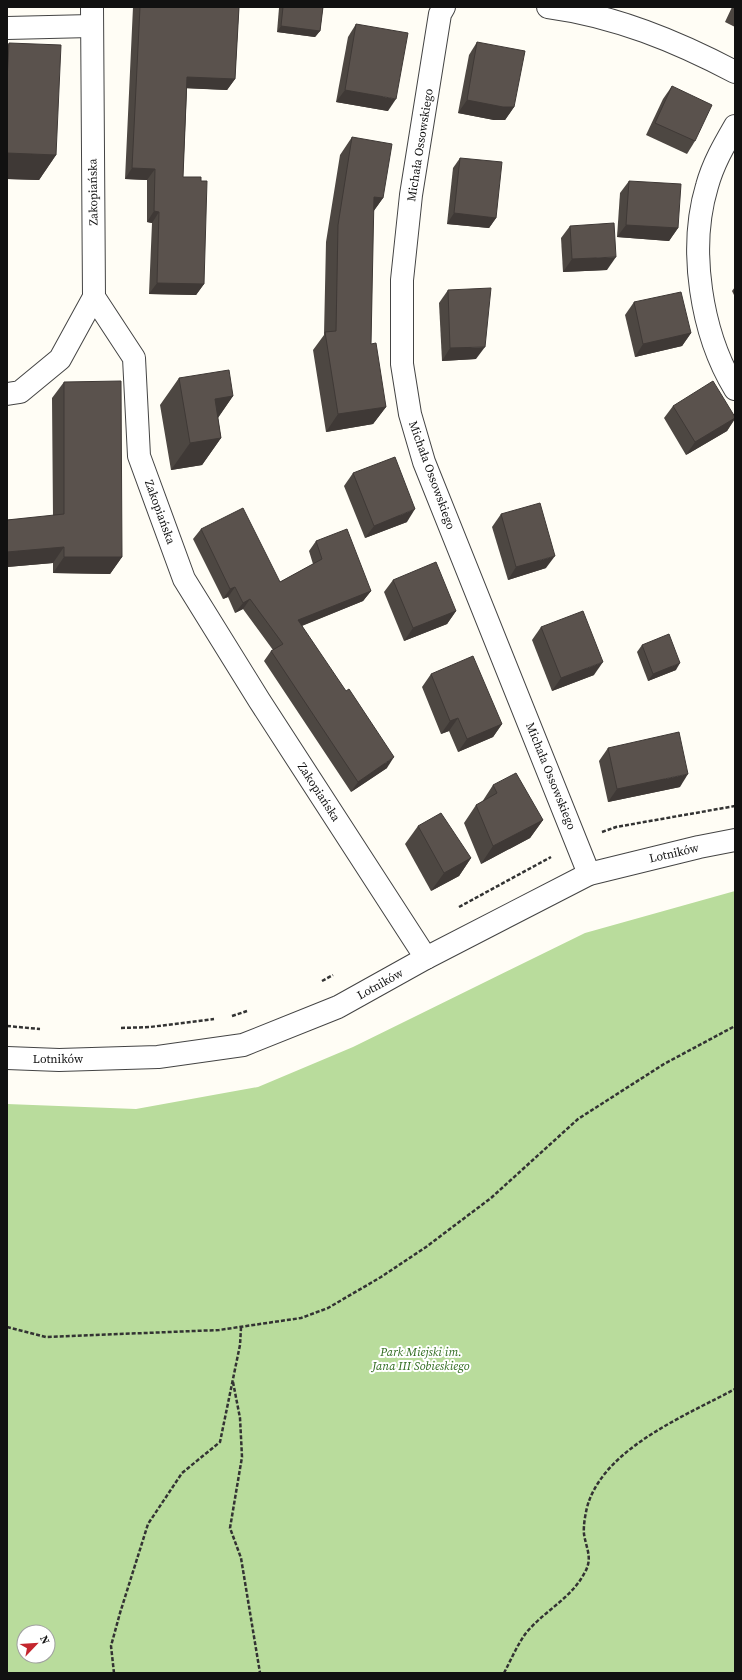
<svg xmlns="http://www.w3.org/2000/svg" width="742" height="1680" font-family="'Source Serif 4',serif">
  <style>
    .forest { fill: #b9dc9c; fill-rule: evenodd }
    .lines { fill: none; stroke-linecap: round; stroke-linejoin: round }
    .minor-casing { stroke: #444; stroke-width: 24 }
    .path { stroke: #333; stroke-width: 2.5; stroke-dasharray: 4 2; stroke-linecap: butt }
    .minor { stroke: #fff; stroke-width: 22 }
    .wall { fill: #4d4742 }
    .shaded-wall { fill: #3f3936 }
    .building { fill: #5a524d; stroke: #3f3936 }
    .labels { text-anchor: middle; dominant-baseline: central; stroke-width: 4; stroke-linejoin: round; paint-order: stroke }
    .street-label { font-size: 12px; fill: #111; stroke: #fff }
    .park-label { font-size: 12px; font-style: italic; fill: #2f6b1f; stroke: #fff }
  </style>
  <rect width="100%" height="100%" fill="#fffdf5"/>
  <!-- forest -->
  <path class="forest" d="M735,891V1673H7V1104L136,1109L258,1087L353,1047L585,933ZM24,1632H48V1656H24Z"/>
  <g class="lines">
    <defs>
      <g id="minor">
        <polyline points="92,7 94,297 134,358 139,456 184,579 259,700 426,958"/>
        <polyline points="444,7 440,14 411,195 402,280 402,364 410,414 424,462 589,874"/>
        <path d="M548,7C615,16 676,41 735,72"/>
        <polyline points="7,28 91,26"/>
        <path d="M735,126C724,145 713,164 707,186C688,249 701,333 735,389"/>
        <polyline points="7,394 20,392 60,359 94,297"/>
        <polyline points="7,1058 59,1060 158,1057 243,1045 338,1007 426,958 589,874 699,847 735,840"/>
      </g>
    </defs>
    <!-- minor casing -->
    <use href="#minor" class="minor-casing"/>
    <!-- path -->
    <g class="path">
      <polyline points="602,832 616,827 735,806"/>
      <polyline points="459,907 551,857"/>
      <polyline points="322,981 333,975"/>
      <polyline points="232,1016 247,1011"/>
      <polyline points="7,1026 40,1029"/>
      <polyline points="121,1028 150,1027 214,1019"/>
      <polyline points="7,1327 46,1337 219,1330 301,1318 328,1308 381,1277 426,1247 491,1198 578,1119 664,1064 735,1026"/>
      <polyline points="233,1382 240,1418 242,1457 230,1528 241,1558 260,1673"/>
      <polyline points="114,1673 111,1646 120,1613 148,1524 182,1473 220,1442 240,1345 241,1328"/>
      <path d="M504,1673C511,1660 517,1645 526,1633C544,1611 572,1598 585,1572C593,1558 586,1548 584,1534C583,1526 586,1509 589,1501C609,1446 687,1415 735,1389"/>
    </g>
    <!-- minor -->
    <use href="#minor" class="minor"/>
  </g>
  <!-- wall -->
  <g class="wall">
    <polygon points="133,7 239,7 235,79 227,90 187,88 183,177 204,284 196,295 149,294 152,223 147,222 147,180 125,179"/>
    <polygon points="280,7 323,7 320,31 315,37 277,32 279,8"/>
    <polygon points="732,7 735,7 735,27 725,22"/>
    <polygon points="356,24 388,111 336,102 348,37"/>
    <polygon points="477,42 514,107 505,120 494,120 458,113 469,55"/>
    <polygon points="9,43 56,155 39,180 7,179 7,46"/>
    <polygon points="672,86 695,141 687,154 646,135 663,99"/>
    <polygon points="352,137 383,198 373,212 371,344 386,407 373,424 326,432 313,350 324,335 326,242 340,155"/>
    <polygon points="460,158 496,218 489,228 447,224 453,168"/>
    <polygon points="629,181 678,228 669,241 617,237 620,193"/>
    <polygon points="570,226 607,270 563,272 561,238"/>
    <polygon points="735,287 735,297 732,291"/>
    <polygon points="448,290 476,359 442,361 439,303"/>
    <polygon points="634,302 691,333 682,346 635,357 625,315"/>
    <polygon points="179,378 233,396 218,418 221,438 202,465 171,470 160,405"/>
    <polygon points="64,382 122,557 110,574 53,573 53,563 7,567 7,520 53,516 52,398"/>
    <polygon points="673,406 735,417 735,419 727,431 686,455 664,418"/>
    <polygon points="353,473 407,522 365,538 344,486"/>
    <polygon points="501,514 546,568 508,580 492,527"/>
    <polygon points="201,529 280,582 313,564 309,551 316,541 371,591 363,601 302,626 387,768 351,792 264,661 271,651 273,650 243,609 235,613 228,597 223,599 193,539"/>
    <polygon points="393,580 456,611 447,624 404,641 384,592"/>
    <polygon points="541,627 594,675 552,691 532,640"/>
    <polygon points="642,645 676,670 648,681 637,652"/>
    <polygon points="431,674 502,724 493,737 458,752 449,731 441,734 422,687"/>
    <polygon points="608,748 680,787 608,802 599,761"/>
    <polygon points="493,785 543,820 530,838 481,864 464,823 476,805 482,802"/>
    <polygon points="418,826 471,858 459,876 431,891 405,844"/>
  </g>
  <!-- shaded-wall -->
  <g class="shaded-wall">
    <polygon points="281,26 320,31 315,37 277,32"/>
    <polygon points="187,77 235,79 227,90 180,88"/>
    <polygon points="345,90 396,99 388,111 336,102"/>
    <polygon points="467,100 514,107 505,120 494,120 458,113"/>
    <polygon points="7,153 56,155 39,180 7,179"/>
    <polygon points="132,168 155,169 147,180 125,179"/>
    <polygon points="374,197 383,198 370,216"/>
    <polygon points="154,211 159,212 152,223 147,222"/>
    <polygon points="454,213 496,218 489,228 447,224"/>
    <polygon points="626,225 678,228 669,241 617,237"/>
    <polygon points="616,257 607,270 563,272 572,259"/>
    <polygon points="157,283 204,284 196,295 149,294"/>
    <polygon points="691,333 682,346 635,357 643,344"/>
    <polygon points="485,347 476,359 442,361 450,348"/>
    <polygon points="233,396 214,423 215,399"/>
    <polygon points="386,407 373,424 326,432 338,414"/>
    <polygon points="735,418 727,431 686,455 695,442"/>
    <polygon points="221,438 202,465 171,470 190,443"/>
    <polygon points="415,509 407,522 365,538 374,526"/>
    <polygon points="64,547 53,563 7,567 7,552"/>
    <polygon points="555,556 546,568 508,580 516,567"/>
    <polygon points="64,557 122,557 110,574 53,573"/>
    <polygon points="235,587 228,597 223,599 230,589"/>
    <polygon points="371,591 363,601 291,630 298,620"/>
    <polygon points="250,599 243,609 235,613 243,603"/>
    <polygon points="456,611 447,624 404,641 413,628"/>
    <polygon points="603,662 594,675 552,691 561,678"/>
    <polygon points="680,663 676,670 648,681 653,674"/>
    <polygon points="458,718 449,731 441,734 450,721"/>
    <polygon points="502,724 493,737 458,752 467,739"/>
    <polygon points="394,757 387,768 351,792 358,782"/>
    <polygon points="688,774 680,787 608,802 617,789"/>
    <polygon points="543,820 530,838 481,864 493,846"/>
    <polygon points="471,858 459,876 431,891 444,873"/>
  </g>
  <!-- building -->
  <g class="building">
    <polygon points="140,7 239,7 235,79 187,77 183,177 201,177 201,181 207,181 204,284 157,283 159,212 154,211 155,169 132,168"/>
    <polygon points="283,7 323,7 320,31 281,26"/>
    <polygon points="356,24 408,33 396,99 345,90"/>
    <polygon points="477,42 525,51 514,107 503,107 467,100"/>
    <polygon points="9,43 61,45 56,155 7,153 7,81"/>
    <polygon points="672,86 712,105 695,141 655,123"/>
    <polygon points="352,137 392,144 383,198 374,197 371,344 376,343 386,407 338,414 325,332 336,331 338,225"/>
    <polygon points="460,158 502,162 496,218 454,213"/>
    <polygon points="629,181 681,184 678,228 626,225"/>
    <polygon points="614,223 616,257 572,259 570,226"/>
    <polygon points="491,288 485,347 450,348 448,290"/>
    <polygon points="681,292 691,333 643,344 634,302"/>
    <polygon points="229,370 233,396 215,399 221,438 190,443 179,378"/>
    <polygon points="121,381 122,557 64,557 64,547 7,552 7,520 64,514 64,382"/>
    <polygon points="713,381 735,417 735,418 695,442 673,406"/>
    <polygon points="395,457 415,509 374,526 353,473"/>
    <polygon points="540,503 555,556 516,567 501,514"/>
    <polygon points="243,508 280,582 322,559 316,541 347,529 371,591 298,620 346,691 349,689 394,757 358,782 271,651 283,644 250,599 243,603 235,587 230,589 201,529"/>
    <polygon points="436,562 456,611 413,628 393,580"/>
    <polygon points="583,611 603,662 561,678 541,627"/>
    <polygon points="669,634 680,663 653,674 642,645"/>
    <polygon points="473,656 502,724 467,739 458,718 450,721 431,674"/>
    <polygon points="679,732 688,774 617,789 608,748"/>
    <polygon points="516,773 543,820 493,846 476,805 497,793 493,785"/>
    <polygon points="441,813 471,858 444,873 418,826"/>
  </g>
  <g class="labels">
    <!-- street labels -->
    <g class="street-label">
      <text transform="translate(420 145) rotate(-81)">Michała Ossowskiego</text>
      <text transform="translate(93 192) rotate(-91)">Zakopiańska</text>
      <text transform="translate(432 475) rotate(70)">Michała Ossowskiego</text>
      <text transform="translate(160 512) rotate(70)">Zakopiańska</text>
      <text transform="translate(551 776) rotate(68)">Michała Ossowskiego</text>
      <text transform="translate(319 792) rotate(57)">Zakopiańska</text>
      <text transform="translate(674 853) rotate(-13)">Lotników</text>
      <text transform="translate(380 984) rotate(-29)">Lotników</text>
      <text x="58" y="1059">Lotników</text>
    </g>
    <!-- park labels -->
    <g class="park-label">
      <text x="421" y="1352">Park Miejski im.<tspan x="421" dy="14">Jana III Sobieskiego</tspan></text>
    </g>
  </g>
  <!-- border -->
  <rect width="742" height="1680" fill="none" stroke="#111111" stroke-width="16"/>
  <!-- north arrow -->
  <g transform="translate(36 1644) rotate(65)"><circle r="19" fill="#ffffff" stroke="#a0a0a0"/>
  <path d="M0-3L7 15L0 10L-7 15Z" fill="#c4262e"/>
  <text y="-6" font-size="11" font-weight="bold" text-anchor="middle" fill="#111111">N</text>
  </g>
</svg>
